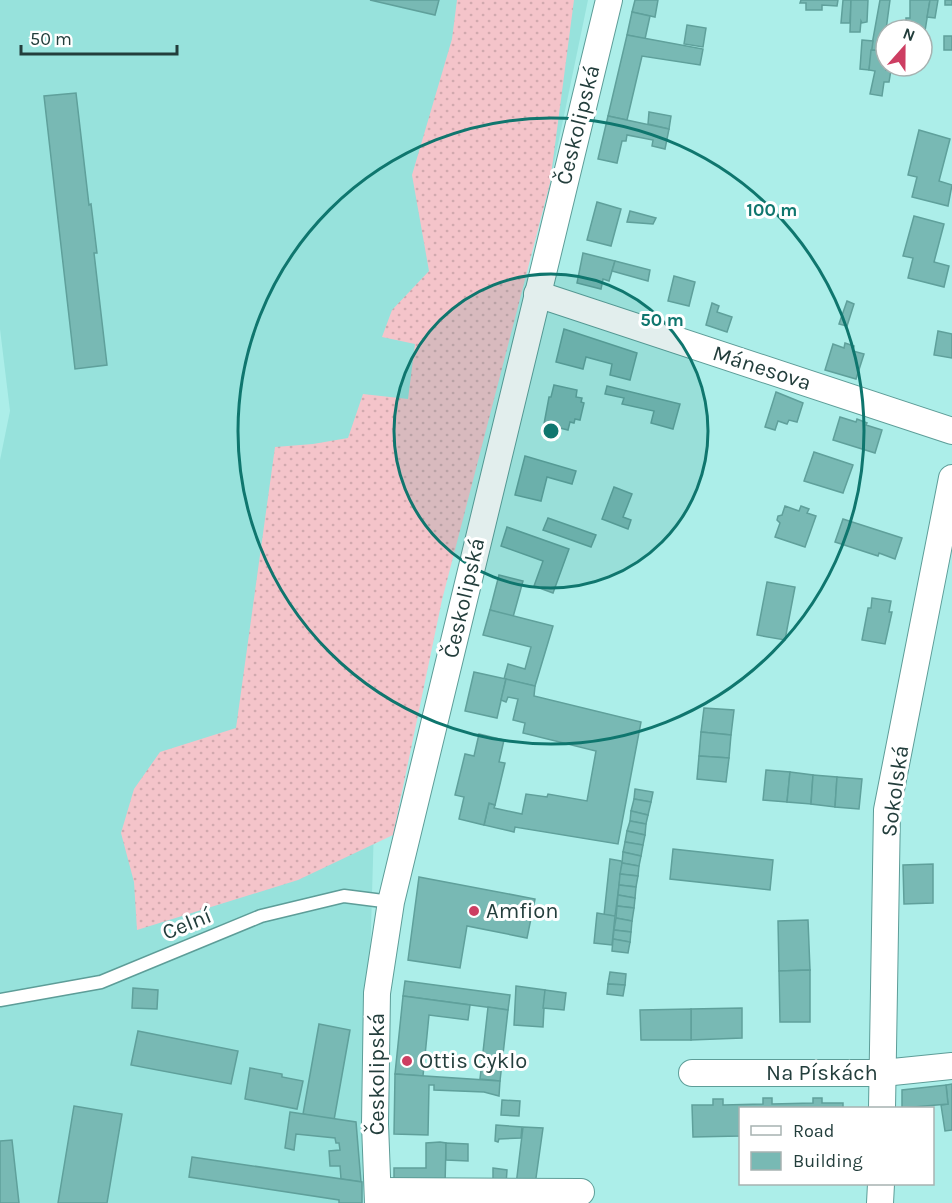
<svg xmlns="http://www.w3.org/2000/svg" width="952" height="1203" font-family="Karla,sans-serif">
  <style>
    .built { fill: #97e2dc }
    .grass { fill: url(#grass-dots) }
    .building { fill: #78b9b4; stroke: #5fa09b; stroke-width: 1.5 }
    .lines { fill: none; stroke-linecap: round; stroke-linejoin: round }
    .service-casing { stroke: #5d9d98; stroke-width: 15 }
    .minor-casing { stroke: #5d9d98; stroke-width: 28 }
    .service { stroke: #fff; stroke-width: 12 }
    .minor { stroke: #fff; stroke-width: 26 }
    .ring { fill: none; stroke: #0f766e; stroke-width: 3 }
    .poi-dot { fill: #cd3e62; stroke: #fff; stroke-width: 2 }
    .labels { text-anchor: middle; dominant-baseline: central; stroke-width: 6; stroke-linejoin: round; paint-order: stroke }
    .street-label { font-size: 22px; fill: #233e3c; stroke: #fff }
    .poi-label { font-size: 22px; fill: #233e3c; stroke: #fff; text-anchor: start }
    .centre { fill: #0f766e; stroke: #fff; stroke-width: 3 }
    .ring-label { font-size: 18px; text-anchor: middle; font-weight: bold; fill: #0f766e; stroke: #fff; stroke-width: 6; stroke-linejoin: round; paint-order: stroke }
  </style>
  <defs>
    <pattern id="grass-dots" width="8" height="8" patternUnits="userSpaceOnUse" patternTransform="scale(1.5)"><rect width="8" height="8" fill="#f4c4ca"/><path d="M2 2h.1M6 6h.1" fill="none" stroke="#d1a9ae" stroke-width="1.8" stroke-linecap="round"/></pattern>
  </defs>
  <rect width="100%" height="100%" fill="#aceee9"/>
  <!-- built -->
  <polygon class="built" points="0,0 588,0 550,183 374,826 363,1203 0,1203 0,460 10,411 0,329"/>
  <!-- grass -->
  <polygon class="grass" points="457,0 574,0 550,183 442,600 393,835 298,880 137,930 134,882 121,833 134,789 160,752 236,728 275,447 313,444 348,438 363,394 408,399 415,344 382,337 392,310 429,271 412,175 452,39"/>
  <!-- building -->
  <g class="building">
    <polygon points="370,0 439,0 435,15"/>
    <polygon points="635,0 658,0 655,17 632,12"/>
    <polygon points="801,0 838,0 837,6 822,5 822,10 806,10 806,3 800,3"/>
    <polygon points="843,0 851,0 850,23 841,23"/>
    <polygon points="851,0 868,0 867,22 862,23 861,21 860,32 850,32"/>
    <polygon points="880,0 890,0 886,30 886,51 871,50"/>
    <polygon points="910,0 930,0 925,31 917,30 917,26 906,25 906,18 910,18"/>
    <polygon points="930,0 938,0 935,18 927,17"/>
    <rect x="945" y="0" width="7" height="5"/>
    <polygon points="632,12 650,16 645,39 627,35"/>
    <polygon points="687,25 706,28 703,47 684,44"/>
    <polygon points="627,35 703,49 700,65 642,56 627,120 608,116"/>
    <rect x="944" y="36" width="8" height="14"/>
    <polygon points="862,40 873,41 869,70 860,69"/>
    <polygon points="871,50 886,51 886,70 891,70 889,82 884,82 882,96 870,94 875,71 869,70"/>
    <polygon points="76,93 89,205 91,204 97,253 94,253 107,365 75,369 44,96"/>
    <polygon points="649,112 671,116 669,129 648,124"/>
    <polygon points="608,116 669,129 665,149 652,146 653,140 627,135 626,141 622,141 617,163 598,159"/>
    <polygon points="919,130 950,139 939,181 952,185 948,206 912,197 917,177 908,175"/>
    <polygon points="597,202 621,209 611,246 587,240"/>
    <polygon points="630,211 656,218 653,224 627,222"/>
    <polygon points="914,216 944,224 934,262 949,266 944,287 908,278 913,258 903,256"/>
    <polygon points="583,253 615,261 609,281 603,279 601,289 577,283"/>
    <polygon points="615,261 650,270 648,281 612,271"/>
    <polygon points="674,276 695,282 689,306 668,301"/>
    <polygon points="847,301 854,304 847,326 839,324"/>
    <polygon points="712,303 719,306 717,312 732,317 727,332 706,325"/>
    <polygon points="564,329 637,353 630,380 610,375 612,364 586,357 583,369 556,362"/>
    <polygon points="938,331 952,334 952,358 934,355"/>
    <polygon points="845,343 854,346 853,351 864,354 856,379 825,370 833,344 844,348"/>
    <polygon points="554,385 577,390 576,397 582,398 581,402 584,403 580,420 575,419 574,423 570,422 568,430 544,424 549,397 551,397"/>
    <polygon points="607,386 680,404 673,429 651,423 654,411 622,404 624,398 605,394"/>
    <polygon points="776,392 803,403 797,422 789,420 787,424 778,421 775,430 765,427"/>
    <polygon points="840,417 856,422 857,419 867,423 866,425 882,430 875,453 833,440"/>
    <polygon points="814,452 853,465 843,493 804,481"/>
    <polygon points="525,456 576,471 572,484 547,477 541,501 515,495"/>
    <polygon points="614,487 632,494 623,517 631,520 628,529 602,519"/>
    <polygon points="785,506 799,511 801,506 809,509 807,513 816,516 805,547 775,537 780,523 777,520 778,516 782,515"/>
    <polygon points="548,518 596,535 591,547 543,530"/>
    <polygon points="843,519 902,538 895,559 879,553 878,556 835,542"/>
    <polygon points="507,527 569,549 553,593 534,586 543,561 501,546"/>
    <polygon points="499,575 523,581 513,617 490,610"/>
    <polygon points="767,582 795,587 785,640 757,635"/>
    <polygon points="872,598 891,601 889,612 892,612 885,644 862,640 868,608 871,608"/>
    <polygon points="490,610 553,626 535,686 504,679 508,664 525,669 531,647 483,635"/>
    <polygon points="474,672 506,679 497,718 465,711"/>
    <polygon points="506,679 535,686 534,696 641,722 618,844 515,827 514,832 484,825 489,803 495,805 494,808 522,814 526,794 547,797 548,794 587,801 596,751 523,733 525,723 513,720 518,699 508,697 506,702 501,700"/>
    <polygon points="704,708 734,710 731,735 701,732"/>
    <polygon points="701,732 731,735 729,758 699,756"/>
    <polygon points="479,734 504,740 499,762 505,763 495,805 489,803 484,825 459,819 464,797 455,795 465,754 474,756"/>
    <polygon points="699,756 729,758 726,782 697,779"/>
    <polygon points="766,770 790,772 787,802 763,800"/>
    <polygon points="790,772 813,775 811,804 787,802"/>
    <polygon points="813,775 837,777 835,807 811,804"/>
    <polygon points="837,777 862,779 859,809 835,807"/>
    <polygon points="635,789 653,792 651,802 634,799"/>
    <polygon points="634,799 651,802 648,815 631,811"/>
    <polygon points="631,811 648,815 646,824 630,821"/>
    <polygon points="630,821 646,824 645,835 627,831"/>
    <polygon points="627,831 645,835 643,845 625,842"/>
    <polygon points="625,842 643,845 641,856 623,852"/>
    <polygon points="673,849 773,860 770,890 670,879"/>
    <polygon points="623,852 641,856 639,866 622,863"/>
    <polygon points="610,859 621,861 622,863 615,916 604,915"/>
    <polygon points="622,863 639,866 638,876 620,874"/>
    <polygon points="933,864 933,903 904,904 903,865"/>
    <polygon points="620,874 638,876 636,887 619,885"/>
    <polygon points="419,877 535,899 527,938 467,926 460,968 408,960"/>
    <polygon points="619,885 636,887 635,898 618,895"/>
    <polygon points="618,895 635,898 634,908 617,906"/>
    <polygon points="617,906 634,908 632,921 616,918"/>
    <polygon points="597,913 615,916 612,945 594,943"/>
    <polygon points="616,918 632,921 631,932 614,930"/>
    <polygon points="808,920 810,970 779,971 778,921"/>
    <polygon points="614,930 631,932 630,942 613,939"/>
    <polygon points="613,939 630,942 628,953 612,951"/>
    <polygon points="810,970 810,1022 780,1022 779,971"/>
    <polygon points="610,972 626,974 625,985 608,984"/>
    <polygon points="405,981 510,995 508,1010 403,996"/>
    <polygon points="608,984 625,985 623,996 607,994"/>
    <polygon points="516,986 545,990 543,1027 514,1025"/>
    <polygon points="133,988 158,990 157,1009 132,1008"/>
    <polygon points="545,990 566,993 564,1010 543,1008"/>
    <polygon points="403,996 470,1005 468,1020 429,1015 423,1076 395,1074"/>
    <polygon points="488,1007 508,1010 500,1081 480,1079"/>
    <polygon points="742,1008 742,1038 691,1040 691,1009"/>
    <polygon points="691,1009 691,1040 641,1040 640,1010"/>
    <polygon points="319,1024 350,1030 334,1120 303,1114"/>
    <polygon points="138,1031 238,1051 231,1084 131,1065"/>
    <polygon points="250,1068 282,1074 282,1077 303,1081 297,1109 245,1099"/>
    <polygon points="395,1074 500,1081 499,1096 484,1092 434,1090 434,1085 429,1085 428,1135 394,1134"/>
    <polygon points="952,1084 952,1130 945,1131 941,1105 948,1104 946,1085"/>
    <polygon points="946,1085 948,1104 902,1108 902,1090"/>
    <polygon points="763,1098 772,1098 772,1104 813,1103 813,1098 822,1098 822,1103 843,1103 843,1108 740,1108 740,1136 693,1137 692,1105 713,1105 713,1099 723,1099 723,1105 763,1104"/>
    <polygon points="502,1100 520,1101 519,1116 501,1115"/>
    <polygon points="74,1106 122,1114 107,1203 58,1203"/>
    <polygon points="290,1112 356,1122 361,1182 341,1179 340,1166 330,1166 329,1151 340,1150 339,1143 336,1143 335,1138 296,1134 294,1150 285,1148"/>
    <polygon points="496,1125 522,1127 521,1138 499,1139 498,1142 495,1141"/>
    <polygon points="523,1127 543,1128 535,1185 516,1185"/>
    <polygon points="12,1140 19,1203 0,1203 0,1141"/>
    <polygon points="440,1142 446,1143 445,1185 394,1186 394,1168 426,1168 426,1143"/>
    <polygon points="446,1143 468,1144 468,1161 446,1160"/>
    <polygon points="192,1157 362,1182 362,1203 339,1203 339,1200 189,1177"/>
    <polygon points="493,1168 507,1170 506,1185 493,1184"/>
  </g>
  <g class="lines">
    <defs>
      <polyline id="service" points="0,1000 101,982 261,916 344,896 391,902"/>
      <g id="minor">
        <polyline points="537,294 952,431"/>
        <polyline points="692,1073 883,1073 952,1066"/>
        <polyline points="882,1108 887,810 952,478"/>
        <polyline points="378,1191 581,1192"/>
        <polyline points="378,1203 375,1124 377,993 391,902 609,0"/>
        <polyline points="880,1203 881,1184"/>
      </g>
    </defs>
    <!-- service casing -->
    <use href="#service" class="service-casing"/>
    <!-- minor casing -->
    <use href="#minor" class="minor-casing"/>
    <!-- service -->
    <use href="#service" class="service"/>
    <!-- minor -->
    <use href="#minor" class="minor"/>
  </g>
  <!-- distance rings -->
  <circle cx="551" cy="431" r="157" fill="#0f766e" fill-opacity=".12"/>
  <g class="ring">
    <circle cx="551" cy="431" r="157"/>
    <circle cx="551" cy="431" r="313"/>
  </g>
  <!-- markers -->
  <g class="poi-dot">
    <circle cx="474" cy="911" r="6"/>
    <circle cx="407" cy="1061" r="6"/>
  </g>
  <g class="labels">
    <!-- street labels -->
    <g class="street-label">
      <text transform="translate(578 125) rotate(-76)">Českolipská</text>
      <text transform="translate(762 368) rotate(18)">Mánesova</text>
      <text transform="translate(464 598) rotate(-77)">Českolipská</text>
      <text transform="translate(895 791) rotate(-82)">Sokolská</text>
      <text transform="translate(187 924) rotate(-22)">Celní</text>
      <text x="822" y="1073">Na Pískách</text>
      <text transform="translate(377 1074) rotate(-90)">Českolipská</text>
    </g>
    <!-- poi labels -->
    <g class="poi-label">
      <text x="486" y="911">Amfion</text>
      <text x="419" y="1061">Ottis Cyklo</text>
    </g>
  </g>
  <circle cx="551" cy="431" r="9" class="centre"/>
  <g class="ring-label">
    <text x="772" y="216">100 m</text>
    <text x="662" y="326">50 m</text>
  </g>
  <!-- legend -->
  <rect x="739" y="1107" width="195" height="78" fill="#ffffff" stroke="#a7b2b1" stroke-width="1.5"/>
  <rect x="751" y="1126" width="30" height="9" fill="#ffffff" stroke="#a7b2b1" stroke-width="1.5"/>
  <text x="793" y="1137" font-size="18" fill="#233e3c">Road</text>
  <rect x="751" y="1152" width="30" height="18" fill="#78b9b4" stroke="#a7b2b1" stroke-width="1.5"/>
  <text x="793" y="1167" font-size="18" fill="#233e3c">Building</text>
  <!-- north arrow -->
  <g transform="translate(904 48) rotate(21)"><circle r="28" fill="#ffffff" stroke="#a7b2b1" stroke-width="1.5"/>
  <path d="M0-4.5L10 22L0 15L-10 22Z" fill="#cd3e62"/>
  <text y="-9" font-size="16" font-weight="bold" text-anchor="middle" fill="#233e3c">N</text>
  </g>
  <!-- scale -->
  <path d="M21 45v9h156v-9" fill="none" stroke="#233e3c" stroke-width="3"/>
  <text x="30" y="45" font-size="18" fill="#233e3c" stroke="#ffffff" stroke-width="4.5" paint-order="stroke">50 m</text>
</svg>
